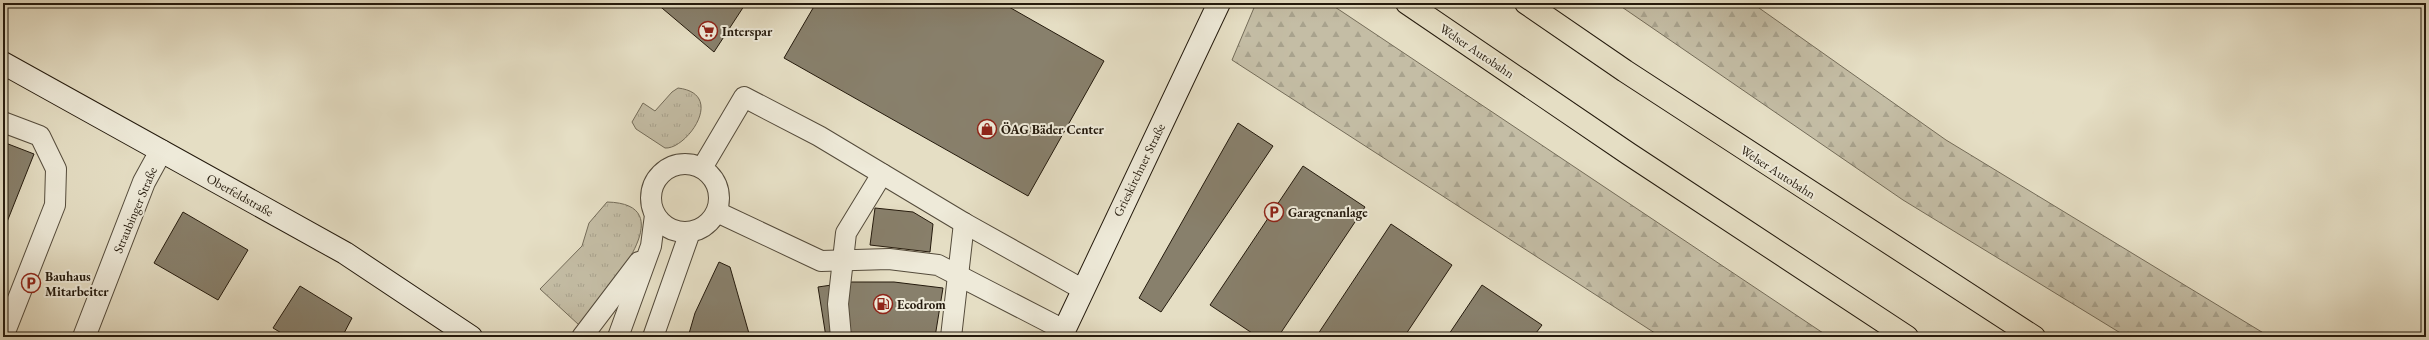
<svg xmlns="http://www.w3.org/2000/svg" width="2429" height="340" font-family="'EB Garamond',serif">
  <style>
    .grass { fill: url(#grass-tufts); stroke: #746c59 }
    .forest { fill: url(#forest-firs); stroke: #746c59 }
    .building { fill: #88806c; stroke: #241a0d }
    .lines { fill: none; stroke-linecap: round; stroke-linejoin: round }
    .service-casing { stroke: #544b3b; stroke-width: 22 }
    .minor-casing { stroke: #544b3b; stroke-width: 24 }
    .secondary-casing { stroke: #241a0d; stroke-width: 24 }
    .motorway-casing { stroke: #241a0d; stroke-width: 24 }
    .service { stroke: #eeead9; stroke-width: 20 }
    .minor { stroke: #eeead9; stroke-width: 22 }
    .secondary { stroke: #eeead9; stroke-width: 22 }
    .motorway { stroke: #e5dec4; stroke-width: 22 }
    .labels { text-anchor: middle; dominant-baseline: central; stroke-width: 4; stroke-linejoin: round; paint-order: stroke }
    .poi-label { font-size: 13px; font-weight: bold; fill: #241a0d; stroke: #eeead9; text-anchor: start }
    .street-label { font-size: 13px; fill: #241a0d; stroke: #eeead9 }
  </style>
  <defs>
    <pattern id="grass-tufts" width="24" height="20" patternUnits="userSpaceOnUse"><rect width="24" height="20" fill="#c4bda5"/><path d="M3 7l-1-3M5 7V3M7 7l1-3M15 17l-1-3M17 17v-4M19 17l1-3" fill="none" stroke="#a8a28d"/></pattern>
    <pattern id="forest-firs" width="22" height="20" patternUnits="userSpaceOnUse"><rect width="22" height="20" fill="#c4bda5"/><path d="M5 1l3.5 6h-7zM16 11l3.5 6h-7z" fill="#a8a28d"/></pattern>
  </defs>
  <rect width="100%" height="100%" fill="#e5dec4"/>
  <filter id="stains"><feTurbulence type="fractalNoise" baseFrequency=".005" numOctaves="4"/><feColorMatrix values="0 0 0 0 .2 0 0 0 0 .09 0 0 0 0 .02 0 0 0 .5 -.17"/></filter>
  <radialGradient id="worn" r=".72"><stop offset=".6" stop-color="#630" stop-opacity="0"/><stop offset="1" stop-color="#630" stop-opacity=".3"/></radialGradient>
  <!-- grass -->
  <g class="grass">
    <path d="M678,88C727,94 686,150 665,148L636,129L632,122L643,103L655,111L672,92Z"/>
    <path d="M607,202C690,204 599,299 579,325L540,289L582,246L589,223Z"/>
  </g>
  <!-- forest -->
  <g class="forest">
    <polygon points="1256,3 1329,3 1829,337 1661,337 1232,60"/>
    <polygon points="1616,3 1752,3 1946,140 2270,337 2127,337 1903,200"/>
  </g>
  <!-- building -->
  <g class="building">
    <polygon points="656,3 746,3 714,52"/>
    <polygon points="816,3 1002,3 1104,61 1028,196 784,58"/>
    <polygon points="1238,123 1273,146 1161,312 1139,298"/>
    <polygon points="3,142 34,154 3,232"/>
    <polygon points="1303,166 1365,207 1278,337 1258,337 1210,305"/>
    <polygon points="875,208 913,212 933,224 930,252 870,245"/>
    <polygon points="183,212 248,250 218,300 154,263"/>
    <polygon points="1391,224 1452,265 1404,337 1316,337"/>
    <polygon points="719,262 730,267 750,337 688,337 695,313"/>
    <polygon points="852,282 894,282 943,288 935,337 826,337 818,287"/>
    <polygon points="1482,285 1542,325 1533,337 1447,337"/>
    <polygon points="300,286 352,318 342,337 288,337 273,328"/>
  </g>
  <g class="lines">
    <defs>
      <g id="service">
        <polyline points="3,122 40,136 56,169 55,205 3,337"/>
        <circle cx="685" cy="198" r="34"/>
        <polyline points="702,168 744,97 819,136 964,223 1082,289"/>
        <polyline points="717,212 821,261 889,259 938,265 1064,330"/>
        <polyline points="582,337 639,262"/>
        <polyline points="618,337 651,246 655,215"/>
        <polyline points="653,337 690,232"/>
        <polyline points="841,337 838,304 846,233 882,174"/>
        <polyline points="951,337 964,223"/>
      </g>
      <polyline id="minor" points="84,337 144,182 161,151"/>
      <g id="secondary">
        <polyline points="3,63 345,253 471,337"/>
        <polyline points="1061,337 1219,3"/>
      </g>
      <g id="motorway">
        <polyline points="1407,3 1629,154 1907,337"/>
        <polyline points="1526,3 1625,71 2034,337"/>
      </g>
    </defs>
    <!-- service casing -->
    <use href="#service" class="service-casing"/>
    <!-- minor casing -->
    <use href="#minor" class="minor-casing"/>
    <!-- secondary casing -->
    <use href="#secondary" class="secondary-casing"/>
    <!-- motorway casing -->
    <use href="#motorway" class="motorway-casing"/>
    <!-- service -->
    <use href="#service" class="service"/>
    <!-- minor -->
    <use href="#minor" class="minor"/>
    <!-- secondary -->
    <use href="#secondary" class="secondary"/>
    <!-- motorway -->
    <use href="#motorway" class="motorway"/>
  </g>
  <!-- icons -->
  <defs>
    <symbol id="supermarket-ring" viewBox="-11 -11 22 22"><circle r="9.5" fill="#eeead9" stroke="#8f2418" stroke-width="1.5"/><path d="M-6-5.5h2.5l.6 2H6L4.5 2H-2.5L-4.4-4H-6ZM-1.5 3.2a1.3 1.3 0 1 0 .1 0ZM3 3.2a1.3 1.3 0 1 0 .1 0Z" fill="#8f2418"/></symbol>
    <symbol id="shop-ring" viewBox="-11 -11 22 22"><circle r="9.5" fill="#eeead9" stroke="#8f2418" stroke-width="1.5"/><path d="M-5-2.5h2.3a2.7 3.5 0 0 1 5.4 0H5L5.5 6h-11ZM-1.5-2.5h3a1.5 2.3 0 0 0-3 0Z" fill="#8f2418"/></symbol>
    <symbol id="parking-ring" viewBox="-11 -11 22 22"><circle r="9.5" fill="#eeead9" stroke="#8f2418" stroke-width="1.5"/><path d="M-3.5-5.5H1a3.5 3.5 0 0 1 0 7H-1V5.5H-3.5ZM-1-3.4V-.6H.8a1.4 1.4 0 0 0 0-2.8Z" fill="#8f2418"/></symbol>
    <symbol id="fuel-ring" viewBox="-11 -11 22 22"><circle r="9.5" fill="#eeead9" stroke="#8f2418" stroke-width="1.5"/><path d="M-5.5-6h7V0h2V4h1.3V-2.5L3-4.5l.8-.8L6-3V5H2.5V1h-1V6h-7ZM-4.2-4.7v3.2H.2V-4.7Z" fill="#8f2418"/></symbol>
  </defs>
  <g fill-rule="evenodd">
    <use href="#supermarket-ring" x="697" y="20" width="22" height="22"/>
    <use href="#shop-ring" x="976" y="118" width="22" height="22"/>
    <use href="#parking-ring" x="1263" y="201" width="22" height="22"/>
    <use href="#parking-ring" x="20" y="272" width="22" height="22"/>
    <use href="#fuel-ring" x="872" y="293" width="22" height="22"/>
  </g>
  <g class="labels">
    <!-- poi labels -->
    <g class="poi-label">
      <text x="722" y="31">Interspar</text>
      <text x="1001" y="129">ÖAG Bäder Center</text>
      <text x="1288" y="212">Garagenanlage</text>
      <text x="45" y="276">Bauhaus<tspan x="45" dy="15">Mitarbeiter</tspan></text>
      <text x="897" y="304">Ecodrom</text>
    </g>
    <!-- street labels -->
    <g class="street-label">
      <text transform="translate(1477 51) rotate(34)">Welser Autobahn</text>
      <text transform="translate(1139 170) rotate(-64)">Grieskirchner Straße</text>
      <text transform="translate(1778 172) rotate(33)">Welser Autobahn</text>
      <text transform="translate(240 195) rotate(29)">Oberfeldstraße</text>
      <text transform="translate(135 210) rotate(-67)">Straubinger Straße</text>
    </g>
  </g>
  <!-- margin -->
  <rect width="2429" height="340" fill="none" stroke="#e5dec4" stroke-width="16"/>
  <rect x="4" y="4" width="2421" height="332" fill="none" stroke="#241a0d" stroke-width="2"/>
  <rect x="8" y="8" width="2413" height="324" fill="none" stroke="#241a0d"/>
  <rect width="100%" height="100%" filter="url(#stains)"/>
  <rect width="100%" height="100%" fill="url(#worn)"/>
</svg>
